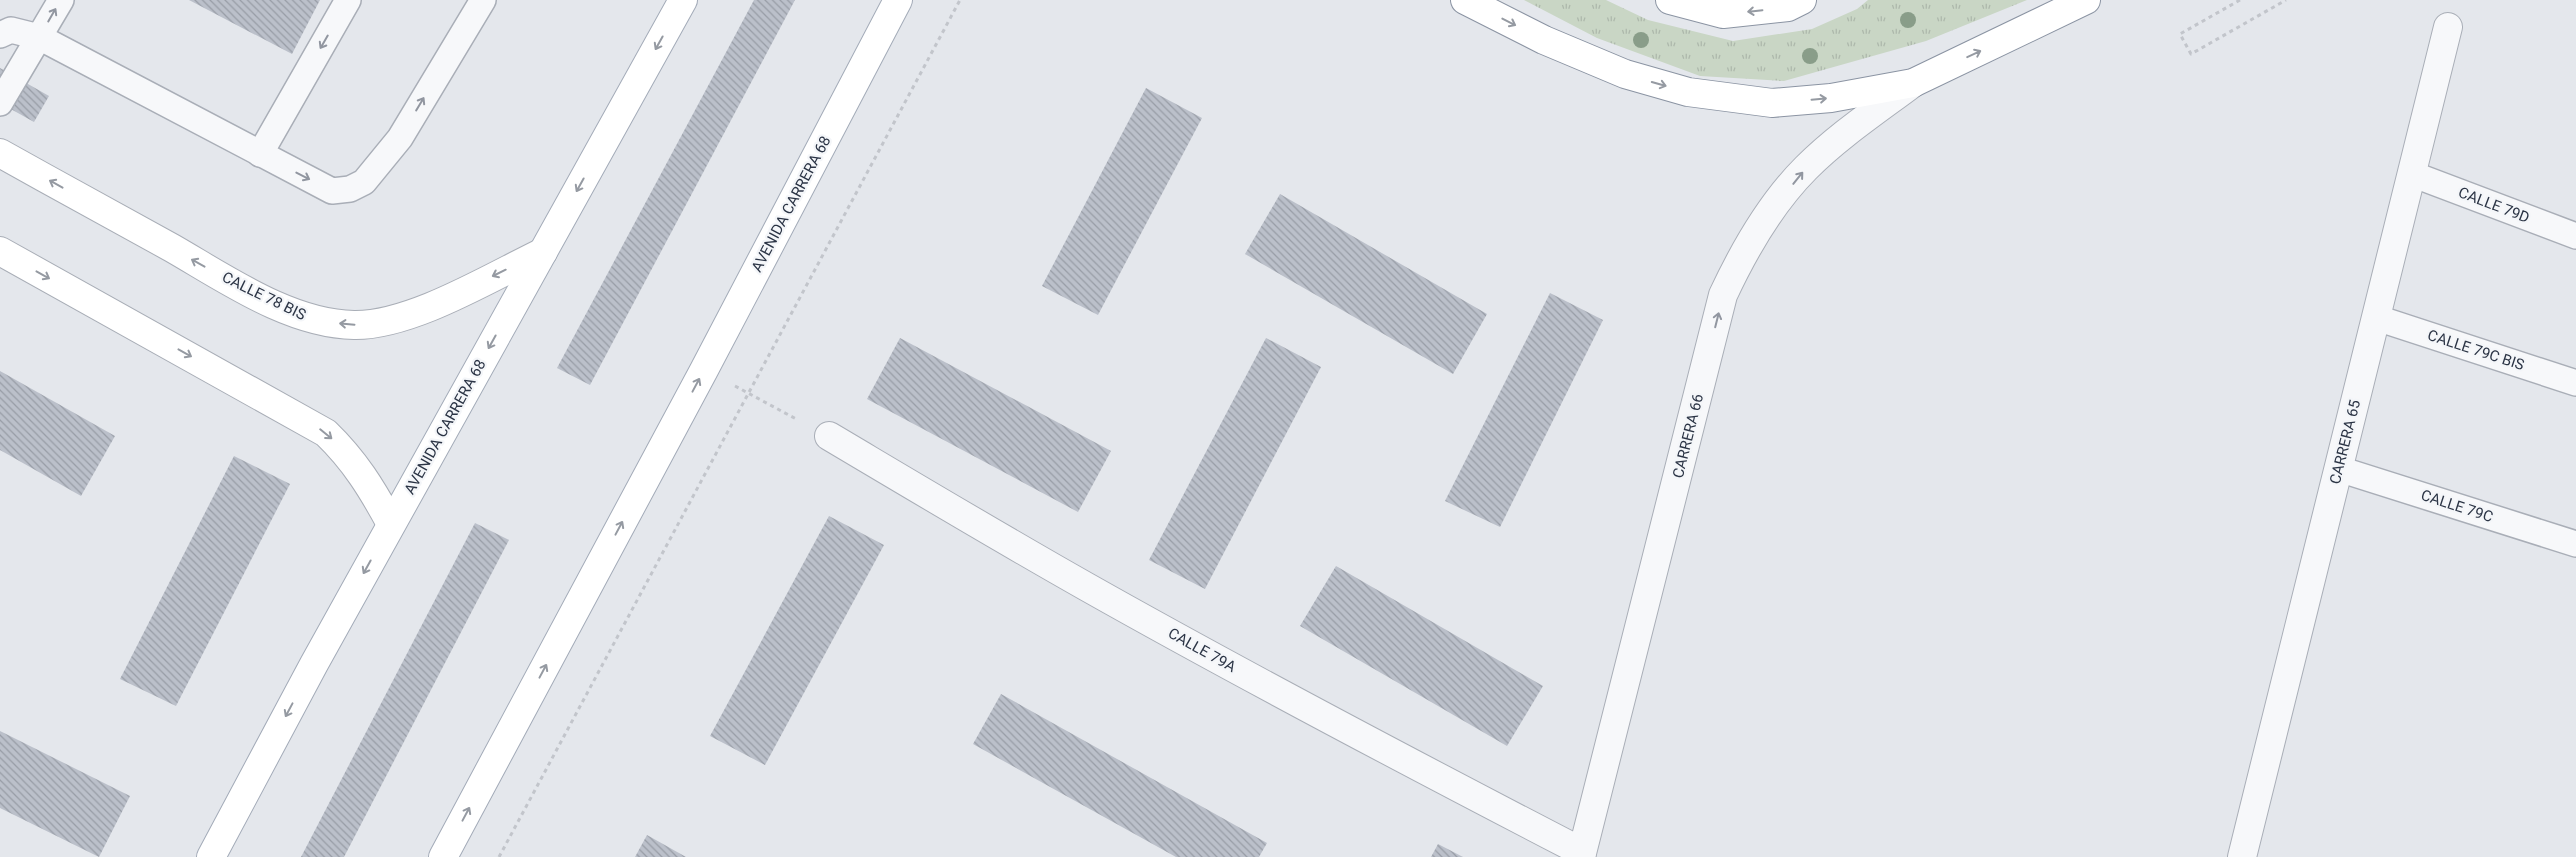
<svg xmlns="http://www.w3.org/2000/svg" width="2576" height="857" font-family="Roboto,sans-serif">
  <style>
    .grass { fill: url(#grass-tufts) }
    .building { fill: url(#building-back-hatch) }
    .lines { fill: none; stroke-linecap: round; stroke-linejoin: round }
    .lane-casing { stroke: #a9aeb7; stroke-width: 28 }
    .street-casing { stroke: #a9aeb7; stroke-width: 30 }
    .secondary-casing { stroke: #a9aeb7; stroke-width: 30 }
    .primary-casing { stroke: #a3abb8; stroke-width: 30 }
    .highway-casing { stroke: #8b94a3; stroke-width: 30 }
    .path { stroke: #c2c5cb; stroke-width: 3; stroke-dasharray: 4 4; stroke-linecap: butt }
    .lane { stroke: #f7f8fa; stroke-width: 25 }
    .street { stroke: #f7f8fa; stroke-width: 28 }
    .secondary { stroke: #fff; stroke-width: 28 }
    .primary { stroke: #fff; stroke-width: 28 }
    .highway { stroke: #fff; stroke-width: 28 }
    .tree { fill: #899d89 }
    .oneway { stroke: #959aa2 }
    .oneway2 { stroke: #9196a0 }
    .labels { text-anchor: middle; dominant-baseline: central; stroke-width: 4.5; stroke-linejoin: round; paint-order: stroke }
    .street-label { font-size: 15px; fill: #2b3445; stroke: #f4f6f9 }
  </style>
  <defs>
    <pattern id="grass-tufts" width="24" height="20" patternUnits="userSpaceOnUse" patternTransform="scale(1.25)"><rect width="24" height="20" fill="#c9d6c5"/><path d="M3 7l-1-3M5 7V3M7 7l1-3M15 17l-1-3M17 17v-4M19 17l1-3" fill="none" stroke="#adb8ab"/></pattern>
    <pattern id="building-back-hatch" width="6" height="6" patternUnits="userSpaceOnUse" patternTransform="scale(1.25)"><rect width="6" height="6" fill="#bbc0ca"/><path d="M-1 5l2 2M0 0l6 6M5-1l2 2" fill="none" stroke="#989da6"/></pattern>
  </defs>
  <rect width="100%" height="100%" fill="#e4e7ec"/>
  <!-- grass -->
  <polygon class="grass" points="1524,0 1606,0 1648,20 1733,41 1812,29 1857,9 1868,0 2027,0 1926,41 1784,81 1700,76 1597,38"/>
  <!-- building -->
  <g class="building">
    <polygon points="189,0 320,0 292,54"/>
    <polygon points="754,0 795,0 590,385 557,368"/>
    <polygon points="0,68 49,96 34,122 0,103"/>
    <polygon points="1146,88 1202,118 1098,315 1042,286"/>
    <polygon points="1280,194 1487,314 1453,374 1245,254"/>
    <polygon points="1550,293 1603,320 1500,527 1445,501"/>
    <polygon points="900,338 1111,451 1078,512 867,399"/>
    <polygon points="1266,338 1321,367 1205,589 1149,560"/>
    <polygon points="0,371 115,436 81,496 0,450"/>
    <polygon points="234,456 290,484 176,706 120,679"/>
    <polygon points="829,516 884,545 765,765 710,736"/>
    <polygon points="475,523 509,540 344,857 301,857"/>
    <polygon points="1336,566 1543,686 1507,746 1300,626"/>
    <polygon points="1001,694 1267,843 1259,857 1176,857 973,744"/>
    <polygon points="0,731 130,796 99,857 0,808"/>
    <polygon points="647,835 686,857 635,857"/>
    <polygon points="1438,844 1463,857 1431,857"/>
  </g>
  <g class="lines">
    <defs>
      <g id="lane">
        <polyline points="0,35 11,30 39,37 332,191 350,189 364,182 400,138 483,0"/>
        <polyline points="0,103 61,0"/>
        <polyline points="260,154 348,0"/>
        <polyline points="2412,174 2576,236"/>
        <polyline points="2377,318 2576,383"/>
        <polyline points="2339,469 2576,544"/>
      </g>
      <g id="street">
        <path d="M829,436C915,487 1000,538 1087,587C1250,679 1416,766 1582,852"/>
        <path d="M1581,857L1723,295C1744,250 1770,204 1806,168C1838,136 1877,110 1913,83"/>
        <polyline points="2242,857 2448,27"/>
      </g>
      <g id="secondary">
        <path d="M0,153C57,185 114,216 172,248C226,279 290,324 354,325C411,326 491,277 543,252"/>
        <path d="M0,251L326,433C355,461 372,489 391,524"/>
      </g>
      <g id="primary">
        <polyline points="211,857 314,664 683,0"/>
        <polyline points="443,857 704,370 898,0"/>
      </g>
      <g id="highway">
        <polyline points="1465,0 1544,40 1625,74 1688,92 1772,103 1831,98 1913,83 2086,0"/>
        <polyline points="1670,0 1723,14 1788,7 1802,0"/>
      </g>
    </defs>
    <!-- lane casing -->
    <use href="#lane" class="lane-casing"/>
    <!-- street casing -->
    <use href="#street" class="street-casing"/>
    <!-- secondary casing -->
    <use href="#secondary" class="secondary-casing"/>
    <!-- primary casing -->
    <use href="#primary" class="primary-casing"/>
    <!-- highway casing -->
    <use href="#highway" class="highway-casing"/>
    <!-- path -->
    <g class="path">
      <polyline points="2240,0 2180,34 2191,54 2286,0"/>
      <polyline points="735,386 798,420"/>
      <polyline points="499,857 960,0"/>
    </g>
    <!-- lane -->
    <use href="#lane" class="lane"/>
    <!-- street -->
    <use href="#street" class="street"/>
    <!-- secondary -->
    <use href="#secondary" class="secondary"/>
    <!-- primary -->
    <use href="#primary" class="primary"/>
    <!-- highway -->
    <use href="#highway" class="highway"/>
  </g>
  <!-- trees -->
  <g class="tree">
    <circle cx="1908" cy="20" r="8"/>
    <circle cx="1641" cy="40" r="8"/>
    <circle cx="1810" cy="56" r="8"/>
  </g>
  <!-- one-way arrows -->
  <defs><path id="oneway-shaft" d="M-6 0H5M1.5-3L5.5 0L1.5 3" fill="none" stroke-width="1.6" stroke-linecap="round" stroke-linejoin="round" transform="scale(1.25)"/></defs>
  <g class="oneway">
    <use href="#oneway-shaft" transform="translate(1755 11) rotate(174)"/>
    <use href="#oneway-shaft" transform="translate(1509 22) rotate(27)"/>
    <use href="#oneway-shaft" transform="translate(659 43) rotate(119)"/>
    <use href="#oneway-shaft" transform="translate(1974 54) rotate(-25)"/>
    <use href="#oneway-shaft" transform="translate(1659 84) rotate(16)"/>
    <use href="#oneway-shaft" transform="translate(1819 99) rotate(-5)"/>
    <use href="#oneway-shaft" transform="translate(56 184) rotate(-151)"/>
    <use href="#oneway-shaft" transform="translate(580 185) rotate(119)"/>
    <use href="#oneway-shaft" transform="translate(198 263) rotate(-151)"/>
    <use href="#oneway-shaft" transform="translate(499 273) rotate(154)"/>
    <use href="#oneway-shaft" transform="translate(43 275) rotate(29)"/>
    <use href="#oneway-shaft" transform="translate(347 324) rotate(-175)"/>
    <use href="#oneway-shaft" transform="translate(492 342) rotate(119)"/>
    <use href="#oneway-shaft" transform="translate(185 353) rotate(29)"/>
    <use href="#oneway-shaft" transform="translate(696 385) rotate(-62)"/>
    <use href="#oneway-shaft" transform="translate(326 434) rotate(39)"/>
    <use href="#oneway-shaft" transform="translate(619 528) rotate(-62)"/>
    <use href="#oneway-shaft" transform="translate(367 567) rotate(119)"/>
    <use href="#oneway-shaft" transform="translate(543 671) rotate(-62)"/>
    <use href="#oneway-shaft" transform="translate(289 710) rotate(118)"/>
    <use href="#oneway-shaft" transform="translate(466 814) rotate(-62)"/>
  </g>
  <g class="oneway2">
    <use href="#oneway-shaft" transform="translate(52 15) rotate(-60)"/>
    <use href="#oneway-shaft" transform="translate(324 42) rotate(120)"/>
    <use href="#oneway-shaft" transform="translate(420 104) rotate(-59)"/>
    <use href="#oneway-shaft" transform="translate(303 176) rotate(27)"/>
    <use href="#oneway-shaft" transform="translate(1798 178) rotate(-51)"/>
    <use href="#oneway-shaft" transform="translate(1717 320) rotate(-76)"/>
  </g>
  <g class="labels">
    <!-- street labels -->
    <g class="street-label">
      <text transform="translate(791 204) rotate(-62)">AVENIDA CARRERA 68</text>
      <text transform="translate(2494 205) rotate(21)">CALLE 79D</text>
      <text transform="translate(264 296) rotate(26)">CALLE 78 BIS</text>
      <text transform="translate(2476 350) rotate(18)">CALLE 79C BIS</text>
      <text transform="translate(445 427) rotate(-61)">AVENIDA CARRERA 68</text>
      <text transform="translate(1688 436) rotate(-76)">CARRERA 66</text>
      <text transform="translate(2345 442) rotate(-76)">CARRERA 65</text>
      <text transform="translate(2457 506) rotate(18)">CALLE 79C</text>
      <text transform="translate(1202 650) rotate(29)">CALLE 79A</text>
    </g>
  </g>
</svg>
